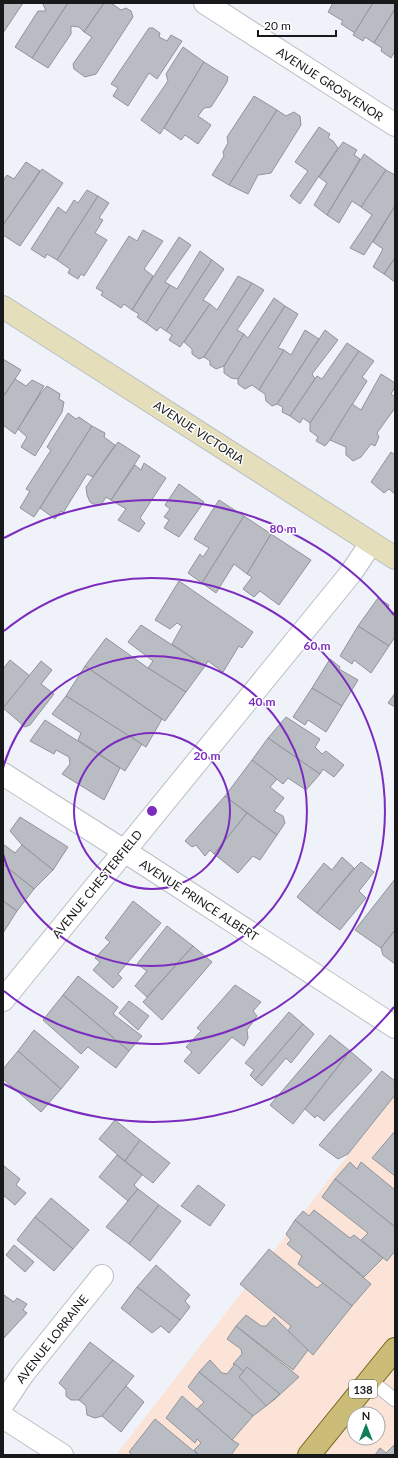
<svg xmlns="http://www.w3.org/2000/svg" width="398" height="1458" font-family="Lato,sans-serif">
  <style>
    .commercial { fill: #fbe3d8; fill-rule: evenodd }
    .building { fill: #b9bdc3; stroke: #90949a }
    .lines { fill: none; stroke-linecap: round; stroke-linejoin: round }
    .lane-casing { stroke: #babec4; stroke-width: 15 }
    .street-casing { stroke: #babec4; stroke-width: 24 }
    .secondary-casing { stroke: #babec4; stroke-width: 24 }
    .primary-casing { stroke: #76661c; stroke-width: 24 }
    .lane { stroke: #fff; stroke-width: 13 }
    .street { stroke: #fff; stroke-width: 22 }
    .secondary { stroke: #e5debb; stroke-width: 22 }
    .primary { stroke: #cbbc77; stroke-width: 22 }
    .ring { fill: none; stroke: #7b2cbf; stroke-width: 2 }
    .labels { text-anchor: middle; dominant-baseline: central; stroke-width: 3; stroke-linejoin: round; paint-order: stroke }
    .shield { fill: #fff; stroke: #5d5e5f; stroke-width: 1 }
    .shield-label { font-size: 11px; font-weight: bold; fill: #18191b }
    .street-label { font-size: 12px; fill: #18191b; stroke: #fff }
    .centre { fill: #7b2cbf; stroke: #fff; stroke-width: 2 }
    .ring-label { font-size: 12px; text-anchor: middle; font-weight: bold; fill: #7b2cbf; stroke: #fff; stroke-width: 3; stroke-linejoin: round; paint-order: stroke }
  </style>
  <rect width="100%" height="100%" fill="#eff3f9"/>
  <!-- commercial -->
  <path class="commercial" d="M395,1094V1455H116ZM354,1414H378V1438H354Z"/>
  <!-- building -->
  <g class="building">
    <polygon points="3,3 23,3 3,33"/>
    <polygon points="41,3 68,3 32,58 15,47 38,11 46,11 43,4"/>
    <polygon points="68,3 104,3 84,32 79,27 71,26 71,34 48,68 32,58"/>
    <polygon points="104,3 111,3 121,10 126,8 131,11 133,17 96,74 85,77 74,69 73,64 92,37 84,32"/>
    <polygon points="333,3 373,3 355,33 341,24 343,21 328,12"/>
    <polygon points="373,3 395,3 395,9 374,43 365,37 363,41 353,35"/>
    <polygon points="395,9 395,51 391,58 381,51 382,48 374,43"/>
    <polygon points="149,28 153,28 160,33 159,37 167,41 171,35 182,41 157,79 149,73 128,106 113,96 118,88 111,84"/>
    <polygon points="183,47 204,62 160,134 141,120 168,81 166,74"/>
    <polygon points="204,62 228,77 227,82 211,107 204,108 198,116 211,125 198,144 185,135 181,140 164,128"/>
    <polygon points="254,96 277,110 229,185 212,175 224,156 223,152 228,143 227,137"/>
    <polygon points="277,110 286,116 294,112 300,116 301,125 271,173 258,175 248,194 229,185"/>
    <polygon points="319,127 330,134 328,138 333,141 338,148 300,204 290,196 308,171 295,162"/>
    <polygon points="343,142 357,150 354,155 360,159 327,215 314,205 327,183 319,177"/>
    <polygon points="364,154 386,170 361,207 352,201 339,223 327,215"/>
    <polygon points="26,162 40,171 3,225 3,181 7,175 14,179"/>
    <polygon points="42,169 63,183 20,246 3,235 3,225"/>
    <polygon points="386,170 395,175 395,206 364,255 350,248 372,215 361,207"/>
    <polygon points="87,190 98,196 57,260 47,254 45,258 31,249 58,207 66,213 74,200 78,203"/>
    <polygon points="98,196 109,203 99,218 103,220 95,233 107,240 84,276 81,274 78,279 68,273 70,269 57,260"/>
    <polygon points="395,206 395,258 384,274 373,267 383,249 373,242"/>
    <polygon points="143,230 163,241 144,269 153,276 132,310 124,304 121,308 101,295 103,292 96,288 129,236 137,241"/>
    <polygon points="179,237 191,245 165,282 170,285 146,323 137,317 139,314 132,310"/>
    <polygon points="200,251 212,260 166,331 160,327 157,331 146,323 170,285 177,289"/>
    <polygon points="395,258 395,282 384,274"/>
    <polygon points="212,260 224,269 203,300 210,304 180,347 169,340 172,335 166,331"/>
    <polygon points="238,276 252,283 204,357 199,359 192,354 192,349 184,342 210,304 217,310"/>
    <polygon points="252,283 264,290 237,330 244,334 224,366 216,369 210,365 210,361 204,357"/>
    <polygon points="274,298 285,306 238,379 231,378 224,373 224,366 244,334 248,338"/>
    <polygon points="285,306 298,314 278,348 284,350 259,390 252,385 245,389 238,384 238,379"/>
    <polygon points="305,330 319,339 277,404 272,406 266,401 265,394 259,390 284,350 291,355"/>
    <polygon points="325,330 338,340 312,374 315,379 290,416 282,412 283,407 277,404"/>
    <polygon points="347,343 359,351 310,423 303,418 300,423 290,416 317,376 322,379"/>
    <polygon points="359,351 374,361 362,377 367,381 330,440 325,446 316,441 318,437 310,431 310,423"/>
    <polygon points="3,359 21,370 3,397"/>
    <polygon points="381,374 395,383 395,387 391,394 395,397 395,408 377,433 379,437 375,446 371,444 361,457 353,461 346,455 346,447 330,440 352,404 361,410"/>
    <polygon points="15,379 26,386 32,380 44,386 15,434 3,425 3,397"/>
    <polygon points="47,386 60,394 59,399 64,402 62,412 35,456 21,447 27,437 18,429 40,394"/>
    <polygon points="68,413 76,419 79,417 92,426 34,517 20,508 30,491 26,489 51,450 47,447"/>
    <polygon points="92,426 105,433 104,437 115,445 93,477 87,474 63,513 61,511 55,519 40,508"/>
    <polygon points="118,442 140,456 111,500 106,497 101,505 93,504 90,502 87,495 86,487"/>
    <polygon points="391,452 395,455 395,494 389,489 384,493 371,482"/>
    <polygon points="144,463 166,478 140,518 145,523 139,532 118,520 126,509 111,500 135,465 141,470"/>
    <polygon points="179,484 204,502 179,537 164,528 169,520 164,517 170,509 165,505"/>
    <polygon points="219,500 244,516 202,583 188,573 200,554 203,557 209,548 194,539"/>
    <polygon points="244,516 271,534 247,574 234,564 216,593 202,583"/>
    <polygon points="271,534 311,560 279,605 260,591 254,597 243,589 252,577 247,574"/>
    <polygon points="179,581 253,632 242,648 239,646 223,672 208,661 205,666 172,644 182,626 177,623 170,629 155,620"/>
    <polygon points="378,598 389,605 388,609 395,614 395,637 389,646 358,626"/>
    <polygon points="141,625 205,666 186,692 148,668 153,661 128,642"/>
    <polygon points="358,626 389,646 371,673 354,660 352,664 340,656"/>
    <polygon points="106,638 148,668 186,692 165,721 85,666"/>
    <polygon points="330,659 340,667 339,669 358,680 342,706 312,688"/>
    <polygon points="10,660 30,676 3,708 3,669"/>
    <polygon points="41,661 52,670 41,684 54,694 30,725 25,727 3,708"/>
    <polygon points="85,666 162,719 146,747 66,696"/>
    <polygon points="312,688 342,706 326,732 308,720 305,725 293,717"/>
    <polygon points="395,693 395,707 388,703"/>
    <polygon points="66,696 142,744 125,771 78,740 81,733 52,714"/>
    <polygon points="286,717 320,739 315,747 322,754 326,751 344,765 334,777 323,769 320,774 268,738"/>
    <polygon points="45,720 120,768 104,800 62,774 70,764 69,757 56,750 54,754 30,741"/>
    <polygon points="268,738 320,774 306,790 288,778 283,784 252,760"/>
    <polygon points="252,760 277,779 270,787 284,798 274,811 283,816 285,823 277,835 225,796"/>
    <polygon points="225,796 247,813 214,854 210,850 205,856 196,845 192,847 185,841"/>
    <polygon points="247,813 277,835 260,860 253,856 238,873 214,854"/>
    <polygon points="20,817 68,847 53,870 22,845 10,831"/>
    <polygon points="3,844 15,853 22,845 53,870 34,889 3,864"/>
    <polygon points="342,857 354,868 317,913 297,897 324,863 332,870"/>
    <polygon points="361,862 374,872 359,891 366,898 340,930 317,913 354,869"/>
    <polygon points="3,864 34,889 17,911 3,901"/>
    <polygon points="395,879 395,930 381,948 355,930"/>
    <polygon points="3,901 17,911 3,933"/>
    <polygon points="133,901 161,923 118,974 122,978 113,988 93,970 100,962 95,958 110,942 105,938"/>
    <polygon points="167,926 193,946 147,997 135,986 147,971 137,964"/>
    <polygon points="395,930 395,964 383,955 381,948"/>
    <polygon points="193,946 212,962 162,1020 143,1002"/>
    <polygon points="78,976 118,1007 113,1014 142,1036 129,1051 63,995"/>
    <polygon points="235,985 261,1002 253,1011 257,1016 247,1030 248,1038 244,1046 232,1037 199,1074 184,1061 192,1052 186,1047 201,1031 197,1028"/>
    <polygon points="63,995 129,1051 116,1068 88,1047 81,1054 43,1020"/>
    <polygon points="129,1001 149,1016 138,1030 119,1013"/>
    <polygon points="289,1012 303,1024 255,1080 250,1075 254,1070 245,1063"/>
    <polygon points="303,1024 314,1034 291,1063 286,1058 262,1086 255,1080"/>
    <polygon points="34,1030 79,1067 61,1089 18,1051"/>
    <polygon points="330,1035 350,1051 293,1124 270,1105"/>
    <polygon points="18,1051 61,1089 41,1112 3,1079 3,1069"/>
    <polygon points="350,1051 372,1070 324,1121 317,1115 315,1118 305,1109"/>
    <polygon points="382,1071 395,1081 395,1095 348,1154 338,1159 319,1145"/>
    <polygon points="115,1120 140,1140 125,1161 99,1139"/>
    <polygon points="395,1131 395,1176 372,1158"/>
    <polygon points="140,1140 170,1163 153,1183 125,1161"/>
    <polygon points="117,1155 142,1175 134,1185 138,1189 128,1201 99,1177"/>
    <polygon points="350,1162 357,1169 361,1162 395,1190 395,1227 335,1179"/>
    <polygon points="3,1165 20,1179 16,1185 26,1193 15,1205 3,1195"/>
    <polygon points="335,1179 395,1227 395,1251 387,1261 361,1240 368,1233 322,1197"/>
    <polygon points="198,1185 225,1205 210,1226 181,1206"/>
    <polygon points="138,1189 159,1205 129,1244 106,1227"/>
    <polygon points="51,1198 89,1230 73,1249 35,1217"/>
    <polygon points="159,1205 181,1221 150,1261 129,1244"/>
    <polygon points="314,1210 350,1238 354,1235 383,1258 364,1277 295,1220 303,1211 309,1216"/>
    <polygon points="35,1217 73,1249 54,1271 17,1240"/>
    <polygon points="295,1220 371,1284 352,1306 298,1264 302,1256 287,1244 291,1240 286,1234"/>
    <polygon points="14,1245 34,1262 25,1272 6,1255"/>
    <polygon points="269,1249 317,1288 323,1283 352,1306 313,1355 288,1331 291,1326 240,1284"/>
    <polygon points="156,1265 190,1295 185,1301 190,1307 180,1320 137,1287"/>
    <polygon points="137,1287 180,1320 169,1333 161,1326 152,1333 121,1308"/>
    <polygon points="4,1295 14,1302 17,1298 27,1304 23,1310 27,1313 3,1339 3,1297"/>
    <polygon points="246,1315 261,1326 266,1326 274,1317 308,1350 293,1370 236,1326"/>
    <polygon points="236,1326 299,1377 275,1399 233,1364 242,1354 241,1349 227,1339"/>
    <polygon points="90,1342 113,1360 79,1400 71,1400 66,1396 66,1390 59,1383"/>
    <polygon points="113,1360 134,1376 102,1416 95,1418 87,1415 86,1406 79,1400"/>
    <polygon points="210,1360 222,1373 227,1374 235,1364 275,1399 253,1416 199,1372"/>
    <polygon points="247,1367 280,1394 266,1406 239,1377"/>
    <polygon points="199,1372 253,1416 232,1440 197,1409 204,1402 188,1387"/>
    <polygon points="126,1386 144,1402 121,1432 102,1416"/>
    <polygon points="182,1396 232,1440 239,1444 231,1455 199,1455 194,1450 201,1443 197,1439 195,1443 166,1418"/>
    <polygon points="155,1419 191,1449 199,1455 133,1455 129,1452"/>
    <polygon points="394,1445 395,1455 375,1455 380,1448 386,1453"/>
  </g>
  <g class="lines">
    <defs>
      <polyline id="lane" points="370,1380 395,1400"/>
      <g id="street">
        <polyline points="205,3 395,125"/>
        <polyline points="3,774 143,863 395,1027"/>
        <polyline points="3,1000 351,573 371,543"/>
        <polyline points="3,1404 23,1374 102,1276"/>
        <polyline points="3,1417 62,1455"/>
      </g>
      <polyline id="secondary" points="3,307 395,558"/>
      <polyline id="primary" points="309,1455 395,1349"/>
    </defs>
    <!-- lane casing -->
    <use href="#lane" class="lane-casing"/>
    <!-- street casing -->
    <use href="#street" class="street-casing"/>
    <!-- secondary casing -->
    <use href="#secondary" class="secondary-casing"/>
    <!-- primary casing -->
    <use href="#primary" class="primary-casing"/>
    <!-- lane -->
    <use href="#lane" class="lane"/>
    <!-- street -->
    <use href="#street" class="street"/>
    <!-- secondary -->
    <use href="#secondary" class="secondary"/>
    <!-- primary -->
    <use href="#primary" class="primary"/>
  </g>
  <!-- distance rings -->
  <g class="ring">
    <circle cx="152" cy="811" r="78"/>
    <path d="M3 768A155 155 0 1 1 3 854"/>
    <path d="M4 631A233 233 0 1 1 4 991"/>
    <path d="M394 1007A311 311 0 0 1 4 1084M4 538A311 311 0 0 1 394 615"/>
  </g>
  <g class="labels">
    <!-- shield labels -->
    <rect class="shield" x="349" y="1380" width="28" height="18" rx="3"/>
    <g class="shield-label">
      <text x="363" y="1389">138</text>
    </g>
    <!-- street labels -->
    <g class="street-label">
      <text transform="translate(330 84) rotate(33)">AVENUE GROSVENOR</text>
      <text transform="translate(199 432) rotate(33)">AVENUE VICTORIA</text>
      <text transform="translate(97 884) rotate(-51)">AVENUE CHESTERFIELD</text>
      <text transform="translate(199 900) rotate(33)">AVENUE PRINCE ALBERT</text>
      <text transform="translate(52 1339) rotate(-52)">AVENUE LORRAINE</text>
    </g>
  </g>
  <circle cx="152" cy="811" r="6" class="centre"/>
  <g class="ring-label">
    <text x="283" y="533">80 m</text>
    <text x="317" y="650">60 m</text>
    <text x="262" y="706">40 m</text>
    <text x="207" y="760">20 m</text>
  </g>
  <!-- border -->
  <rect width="398" height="1458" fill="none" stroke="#18191b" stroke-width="8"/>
  <!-- north arrow -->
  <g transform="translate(366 1426)"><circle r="19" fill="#ffffff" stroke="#a3a3a4"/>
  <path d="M0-3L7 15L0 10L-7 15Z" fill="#107e59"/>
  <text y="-6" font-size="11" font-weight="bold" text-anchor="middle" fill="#18191b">N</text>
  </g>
  <!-- scale -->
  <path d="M258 30v6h78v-6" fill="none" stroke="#18191b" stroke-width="2"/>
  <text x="264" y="30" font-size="12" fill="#18191b" stroke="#ffffff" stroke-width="3" paint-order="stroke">20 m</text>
</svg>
